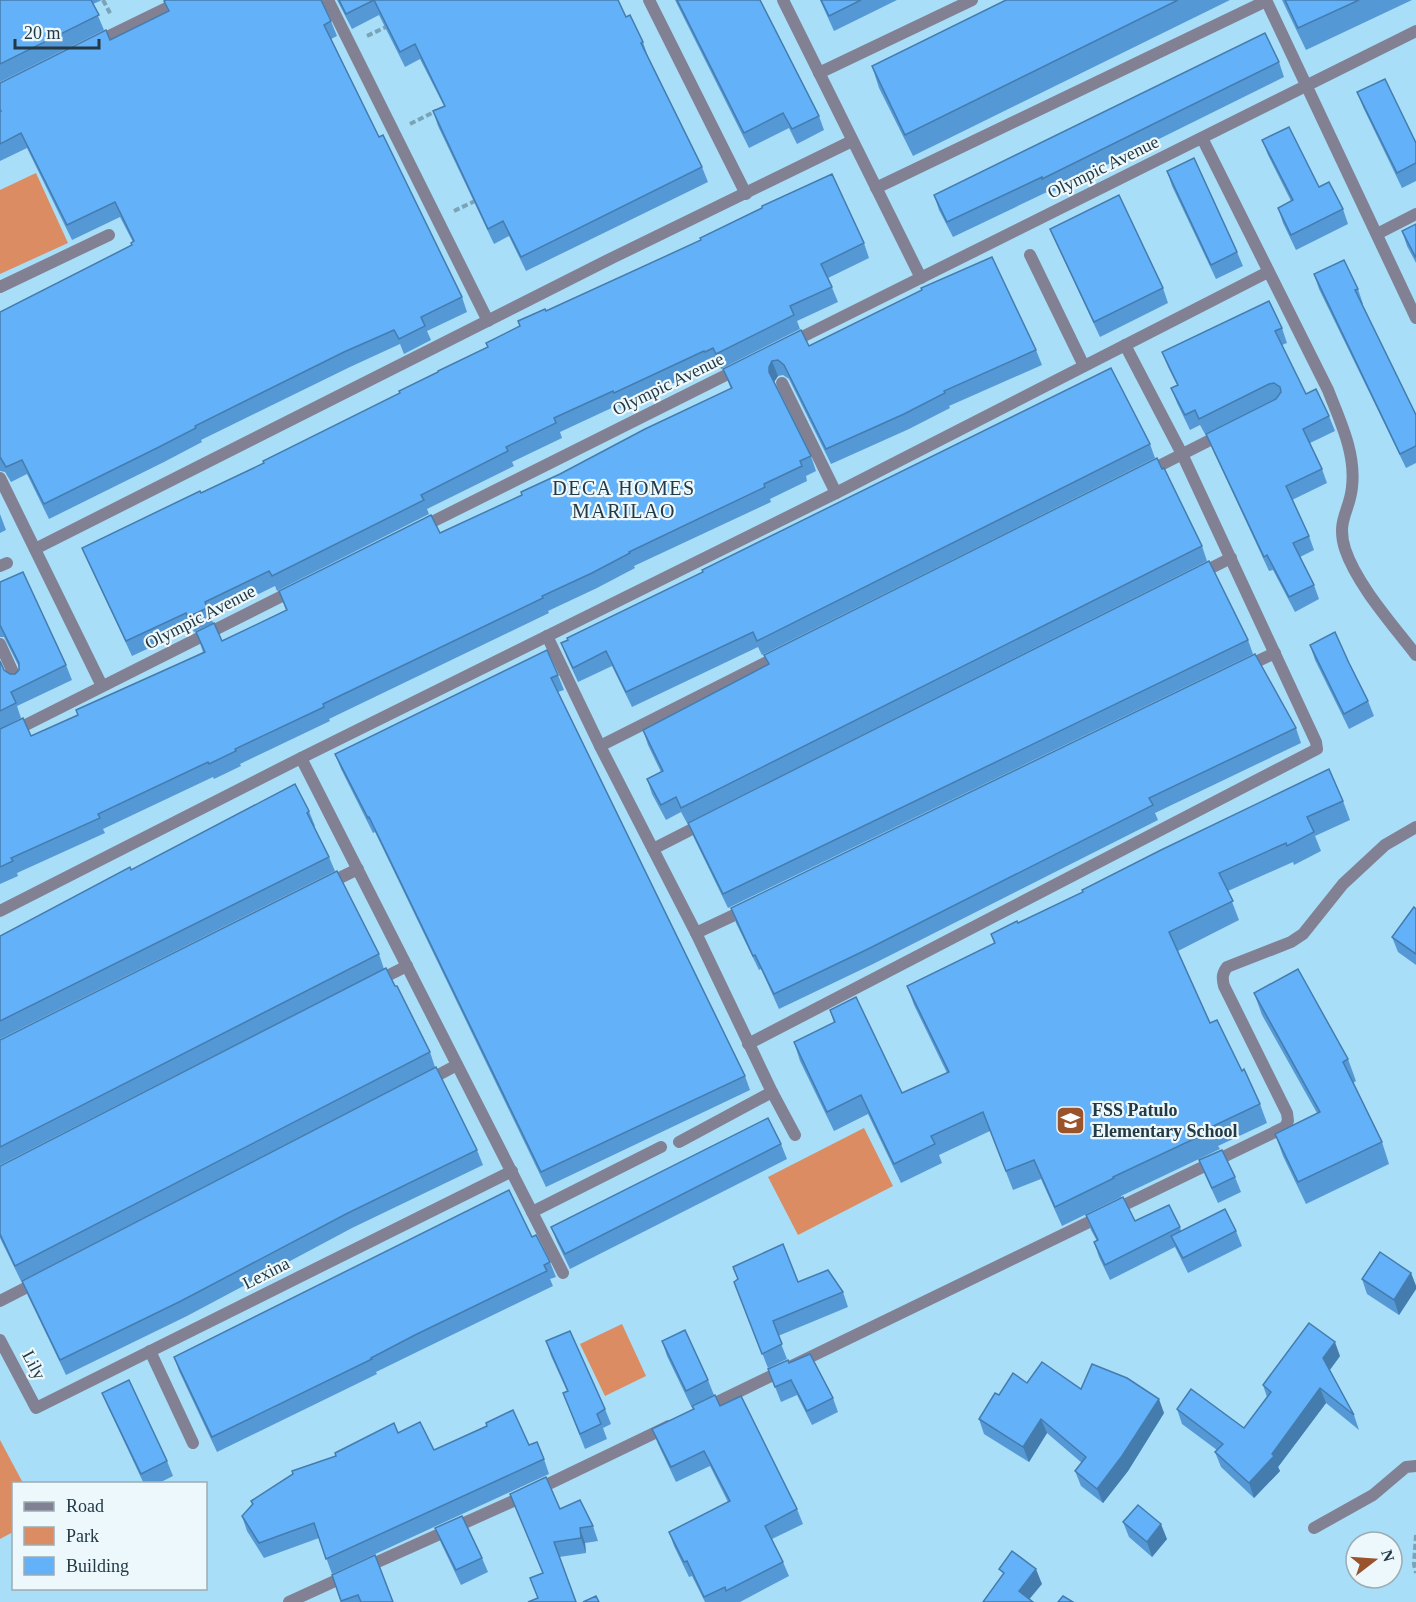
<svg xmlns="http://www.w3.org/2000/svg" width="1416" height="1602" font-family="'Times New Roman',serif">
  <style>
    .green { fill: #db8c62 }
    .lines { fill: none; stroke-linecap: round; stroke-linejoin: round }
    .path { stroke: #79a3b7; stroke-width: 4; stroke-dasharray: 6 3; stroke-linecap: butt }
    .minor { stroke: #828194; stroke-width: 12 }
    .tertiary { stroke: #828194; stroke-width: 12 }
    .wall { fill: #5498d6 }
    .shaded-wall { fill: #457cae }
    .building { fill: #62b1f9; stroke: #457cae; stroke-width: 1.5 }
    .labels { text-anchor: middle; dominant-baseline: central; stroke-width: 4.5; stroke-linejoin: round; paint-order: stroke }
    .street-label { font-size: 18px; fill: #233943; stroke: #edf8fd }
    .poi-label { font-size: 18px; font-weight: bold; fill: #233943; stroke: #edf8fd; text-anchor: start }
    .neighbourhood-label { font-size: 20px; letter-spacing: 1.5px; fill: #233943; stroke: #edf8fd }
  </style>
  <rect width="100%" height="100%" fill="#a8def7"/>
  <!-- green -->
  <g class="green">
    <polygon points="36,173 68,243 0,274 0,190"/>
    <polygon points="864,1128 893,1186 798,1235 768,1177"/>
    <polygon points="622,1324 646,1376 605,1396 580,1344"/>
    <polygon points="0,1440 23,1483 14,1484 13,1532 0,1539"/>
  </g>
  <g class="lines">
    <!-- path -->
    <g class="path">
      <polyline points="103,0 111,15"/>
      <polyline points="367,36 390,25"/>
      <polyline points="410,124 436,111"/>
      <polyline points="454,211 477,200"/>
      <polyline points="1416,1535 1414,1564 1416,1573"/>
    </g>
    <!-- minor -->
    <g class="minor">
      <polyline points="328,0 488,321"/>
      <polyline points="649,0 746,194"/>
      <polyline points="783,0 921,278"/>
      <polyline points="1266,0 1416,318"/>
      <polyline points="95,43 183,0"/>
      <polyline points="819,73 972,0"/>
      <path d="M1202,138L1328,390C1340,421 1356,453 1352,487C1350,511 1336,520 1345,549C1357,585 1393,625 1416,655"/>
      <polyline points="876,188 1266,1"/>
      <polyline points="1377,234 1416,214"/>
      <polyline points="1030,255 1084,366"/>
      <polyline points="0,287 109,235"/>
      <polyline points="782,383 836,493"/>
      <polyline points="1145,473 1224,433"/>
      <polyline points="0,478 102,686"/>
      <polyline points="35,549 614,257 852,141"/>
      <polyline points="0,566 7,563"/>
      <polyline points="1199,574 1231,558"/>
      <polyline points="547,636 600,746 696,933 772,1092 795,1135"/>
      <polyline points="0,644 17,681"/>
      <polyline points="1245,667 1275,653"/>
      <polyline points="600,746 781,655"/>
      <polyline points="301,758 563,1273"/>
      <polyline points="653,849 704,823"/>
      <polyline points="325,885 358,869"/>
      <polyline points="0,911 301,758 836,493 1268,272"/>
      <polyline points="696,933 747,909"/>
      <polyline points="375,982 407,966"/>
      <polyline points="748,1044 1317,749 1316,742 1182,454 1125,345"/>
      <polyline points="425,1082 457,1065"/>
      <polyline points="679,1142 772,1092"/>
      <polyline points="532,1212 661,1147"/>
      <polyline points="0,1301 39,1281"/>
      <polyline points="0,1340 36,1408 512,1171"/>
      <polyline points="150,1351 193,1443"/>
      <path d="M703,1409L1285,1127L1288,1121L1287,1113L1224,986C1222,978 1222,974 1227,967L1291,942L1303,934L1343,884L1385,845L1416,827"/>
      <polyline points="1314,1528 1373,1495 1406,1467 1416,1466"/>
      <polyline points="364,1568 511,1502 669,1426"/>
      <polyline points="289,1602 348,1575"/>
    </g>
    <!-- tertiary -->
    <g class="tertiary">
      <polyline points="790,343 1416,31"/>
      <polyline points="420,528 740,368"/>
      <polyline points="0,738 294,590"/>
    </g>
  </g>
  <!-- wall -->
  <g class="wall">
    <polygon points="0,0 102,0 93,4 104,30 0,82"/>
    <polygon points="337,0 618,0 626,17 643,42 648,57 702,167 708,182 526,271 509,236 494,244 438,126 433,111 444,106 420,59 405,67 379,15 352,29"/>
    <polygon points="675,0 760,0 819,116 824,130 797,144 789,128 749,148"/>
    <polygon points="820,0 897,0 834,31"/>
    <polygon points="1006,0 1230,0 913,156 879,88 872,66"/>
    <polygon points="1282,0 1412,0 1306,50"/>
    <polygon points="164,1 331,21 337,36 331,39 379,137 462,297 467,312 427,331 431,340 404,354 400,344 350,367 201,440 202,442 164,462 49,519 27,474 11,482 5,472 0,471 0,312 132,245 133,242 120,217 72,240 27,148 0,161 0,83 110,40 168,12"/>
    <polygon points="1279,62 1284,77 1048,194 1047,192 953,237 939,210 934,195"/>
    <polygon points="1357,92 1416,143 1416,181 1402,188 1363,107"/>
    <polygon points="1262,140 1343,209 1348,224 1296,250 1283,223 1278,208 1291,201 1268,155"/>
    <polygon points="1167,171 1237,252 1243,266 1216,279 1172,186"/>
    <polygon points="1416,224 1416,263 1407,246 1402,231"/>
    <polygon points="1050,229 1163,288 1168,303 1100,337 1056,243"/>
    <polygon points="864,243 869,258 828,278 838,302 797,321 800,329 721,369 719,363 710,367 710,366 620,408 618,405 560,432 562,438 512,462 514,466 427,509 429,514 277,591 275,586 211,617 213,623 194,632 192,628 132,656 88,562 82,548 201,493 264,463 488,348 520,326 518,321 546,311"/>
    <polygon points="1314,274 1358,289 1363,304 1362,305 1416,415 1416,463 1406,468 1319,289"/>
    <polygon points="1282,328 1287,343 1282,345 1306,394 1329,416 1335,431 1310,443 1322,469 1327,483 1292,500 1309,536 1314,550 1300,557 1314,585 1319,599 1295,612 1273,570 1269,571 1212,448 1206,434 1277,398 1205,434 1200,425 1190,430 1177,403 1171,388 1177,385 1168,367 1162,352"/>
    <polygon points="809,346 1036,350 1042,365 949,406 950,408 909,429 831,464 789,379 783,375 778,376 774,382 811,456 816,471 806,476 807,481 770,499 771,502 634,566 635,568 597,588 548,611 549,613 329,719 330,721 240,764 241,766 214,779 213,777 103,829 105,833 17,873 18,876 0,884 0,729 31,736 78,715 203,652 196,632 222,641 286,610 279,591 440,533 522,495 560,474 731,389 723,369"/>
    <polygon points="1150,444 1155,458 762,655 758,647 632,707 612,666 578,682 567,658 561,643"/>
    <polygon points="0,514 6,530 0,533"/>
    <polygon points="1202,546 1207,561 687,823 681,812 666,820 652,794 647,779 661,772 648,745 643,730 768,665 764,655"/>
    <polygon points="0,582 66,665 72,680 17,706 21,718 0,729 0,661 4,670 10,674 15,674 19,670 19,667 4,637 0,637"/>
    <polygon points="1248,640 1253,654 728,908 694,838 688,823"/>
    <polygon points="1310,645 1349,663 1368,701 1374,716 1349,729 1315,660"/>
    <polygon points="558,675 564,690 558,692 745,1076 750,1090 546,1187 375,832 373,833 341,769 335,754"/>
    <polygon points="1296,728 1301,743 1155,813 1158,820 873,964 779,1009 761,969 759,970 736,923 731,908"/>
    <polygon points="1343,801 1350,820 1315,836 1321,851 1294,865 1293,862 1228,891 1239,920 1178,951 1210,1023 1242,1071 1260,1104 1267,1123 1218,1146 1220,1149 1121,1196 1121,1197 1062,1226 1041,1179 1013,1190 990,1131 939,1155 942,1163 901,1183 868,1114 834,1131 800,1061 794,1042 834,1023 830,1010 902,1093 947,1073 914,1005 907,986 994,943 991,934"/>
    <polygon points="309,811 315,826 314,826 329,857 335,871 0,1039 0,936 131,870"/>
    <polygon points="1416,909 1416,965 1398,952 1392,937"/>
    <polygon points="379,954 384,969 0,1165 0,1040"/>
    <polygon points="1254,993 1348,1059 1356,1081 1353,1083 1382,1142 1389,1164 1306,1204 1283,1156 1275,1134 1317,1113 1262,1015"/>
    <polygon points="430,1052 435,1067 21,1281 0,1238 0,1166"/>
    <polygon points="781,1144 787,1159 570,1269 557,1242 551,1227"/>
    <polygon points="477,1150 483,1165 352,1228 187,1316 66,1375 28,1296 22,1281"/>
    <polygon points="1199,1160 1235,1177 1241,1192 1218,1203 1205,1175"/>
    <polygon points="1086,1215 1180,1227 1181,1231 1236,1231 1242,1246 1188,1273 1175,1247 1110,1280 1099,1257 1094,1242 1097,1241 1091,1230"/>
    <polygon points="532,1237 550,1262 556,1277 550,1279 553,1286 421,1350 376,1372 377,1374 217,1452 179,1371 174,1357"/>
    <polygon points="1411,1273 1416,1286 1416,1289 1399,1315 1367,1294 1362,1279"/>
    <polygon points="798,1282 843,1292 848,1307 778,1336 787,1359 768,1368 740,1297"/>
    <polygon points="546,1341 605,1409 611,1424 603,1428 607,1439 585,1449 563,1393 567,1391 551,1356"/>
    <polygon points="662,1341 708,1380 714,1395 691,1406 667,1356"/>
    <polygon points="1340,1356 1330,1370 1354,1415 1359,1430 1326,1403 1278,1467 1280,1471 1254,1498 1221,1467 1215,1452 1217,1450 1182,1424 1177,1409 1244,1428 1267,1397 1263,1385"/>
    <polygon points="789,1363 833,1398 838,1412 812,1425 797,1395 781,1402 768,1369"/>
    <polygon points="1027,1383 1081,1389 1164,1413 1128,1471 1103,1503 1081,1486 1075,1471 1082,1463 1047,1433 1029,1462 984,1434 979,1419 999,1395"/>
    <polygon points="102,1393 167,1461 173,1476 157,1484 144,1484 108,1407"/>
    <polygon points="720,1406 797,1509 803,1524 772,1539 783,1562 789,1576 740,1602 705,1602 692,1576 689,1577 674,1546 669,1532 728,1502 710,1466 676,1482 658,1444 652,1429"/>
    <polygon points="398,1433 434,1450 529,1445 544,1459 549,1474 332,1574 319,1538 264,1558 247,1531 242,1516 252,1504 251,1501 336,1456"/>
    <polygon points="510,1494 560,1509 593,1526 598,1541 585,1543 586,1553 559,1557 537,1598 543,1573"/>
    <polygon points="1123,1522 1167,1539 1152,1557 1129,1537"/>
    <polygon points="435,1528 482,1558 488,1572 461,1585 441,1543"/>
    <polygon points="332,1575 393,1602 341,1602"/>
  </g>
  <!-- shaded-wall -->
  <g class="shaded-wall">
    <polygon points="772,361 778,376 774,382 769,372 769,367"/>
    <polygon points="1411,1273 1416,1286 1416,1289 1399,1315 1394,1300"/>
    <polygon points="1335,1342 1340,1356 1328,1372 1323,1358"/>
    <polygon points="1320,1388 1326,1403 1278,1467 1280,1471 1254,1498 1249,1483"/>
    <polygon points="1159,1399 1164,1413 1128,1471 1103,1503 1097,1489"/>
    <polygon points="1041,1419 1047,1433 1029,1462 1023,1447"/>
    <polygon points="1161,1524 1167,1539 1152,1557 1147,1542"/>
    <polygon points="580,1528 585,1543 586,1553 581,1538"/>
    <polygon points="1036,1569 1042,1584 1027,1602 1019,1591"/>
  </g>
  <!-- building -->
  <g class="building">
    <polygon points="0,0 91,0 99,15 0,64"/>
    <polygon points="166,0 321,0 331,21 324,25 379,137 383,135 462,297 421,317 425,326 399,339 394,330 344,352 195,426 196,428 159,447 44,504 22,460 6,467 0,457 0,312 132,245 131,243 134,241 115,202 67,225 21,133 0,144 0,111 1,111 0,109 0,83 106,30 110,40 169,11 164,1"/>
    <polygon points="339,0 618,0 626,17 630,15 643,42 641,43 702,167 521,257 503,221 488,229 433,111 445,106 415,44 400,52 374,0 346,14"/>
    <polygon points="677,0 760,0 819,116 792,129 783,113 744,133"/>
    <polygon points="821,0 861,0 829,16"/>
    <polygon points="1006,0 1178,0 905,135 872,66"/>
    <polygon points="1285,0 1359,0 1298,28"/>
    <polygon points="1265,33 1279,62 1042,179 1042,177 947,222 934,195"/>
    <polygon points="1385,79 1416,143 1416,163 1397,173 1357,92"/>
    <polygon points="1289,127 1319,187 1329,182 1343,209 1291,235 1278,208 1293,200 1262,140"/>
    <polygon points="1194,158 1237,252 1211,265 1167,171"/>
    <polygon points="832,174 864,243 821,264 832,287 790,306 794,315 716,354 713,348 705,352 704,351 614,393 613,391 554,418 556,423 506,447 508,451 421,495 424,500 272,576 269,571 205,602 207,608 188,617 186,613 126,641 82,548 200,491 201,493 264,463 263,461 400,393 399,391 438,372 438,371 488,347 486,343 520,326 518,321 545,309 546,311 701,240 700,238 762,208 762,206"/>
    <polygon points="1119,195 1163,288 1094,322 1050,229"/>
    <polygon points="1416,224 1416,258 1402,231"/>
    <polygon points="992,257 1036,350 944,391 945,393 904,414 826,449 784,365 778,360 772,361 769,367 769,372 811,456 800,461 802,466 764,484 765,487 629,552 630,553 592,573 542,596 543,598 323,704 324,707 235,749 236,751 209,764 208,762 98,814 100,818 11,858 13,861 0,867 0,729 23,718 31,736 78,715 76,710 205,652 196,632 214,623 222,641 287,610 279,591 431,515 440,533 522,495 521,492 560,474 645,429 732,388 723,369 801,330 809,346 922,290 921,288"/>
    <polygon points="1344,260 1358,289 1355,290 1416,415 1416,446 1400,454 1314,274"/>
    <polygon points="1269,301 1282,328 1275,331 1306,394 1316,389 1329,416 1303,429 1322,469 1286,486 1309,536 1293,543 1314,585 1289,597 1267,555 1264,557 1206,434 1276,399 1281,392 1280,387 1274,383 1269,384 1199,419 1195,410 1185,415 1171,388 1178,385 1162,352"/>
    <polygon points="1111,368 1150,444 757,641 753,632 626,692 606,651 573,668 561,643 568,640 567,638 703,572 702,570"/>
    <polygon points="1157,458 1162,469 1164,468 1202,546 681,808 676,797 661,805 647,779 663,771 643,730 769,664 764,655"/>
    <polygon points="1209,561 1248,640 723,894 688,823"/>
    <polygon points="23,572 66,665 11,692 16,703 0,711 0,661 4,670 10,674 15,674 19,670 19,663 0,625 0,582"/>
    <polygon points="1335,632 1349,663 1368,701 1344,714 1310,645"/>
    <polygon points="547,650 558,675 551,678 745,1076 541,1172 369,817 368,818 335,754"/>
    <polygon points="1255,654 1296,728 1149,798 1153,805 868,949 774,994 755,955 753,956 731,908"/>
    <polygon points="1329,769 1343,801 1307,817 1314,832 1287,846 1286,843 1219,873 1233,901 1169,932 1210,1023 1217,1020 1242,1071 1244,1069 1260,1104 1211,1127 1213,1130 1113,1177 1114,1178 1055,1207 1034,1160 1006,1171 983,1112 931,1136 935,1144 894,1164 861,1095 827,1112 794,1042 835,1022 830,1010 856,997 902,1093 949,1072 907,986 995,943 991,934 1017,921 1018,923 1083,892 1082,890 1161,850"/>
    <polygon points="295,784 309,811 307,813 329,857 0,1021 0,936 130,867 131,870"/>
    <polygon points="337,871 379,954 0,1147 0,1040"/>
    <polygon points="1414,907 1416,909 1416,954 1392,937"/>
    <polygon points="386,968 395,986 397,986 430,1052 15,1266 0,1234 0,1166"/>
    <polygon points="1298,969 1348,1059 1343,1062 1382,1142 1298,1182 1275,1134 1320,1112 1254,993"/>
    <polygon points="436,1067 477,1150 346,1214 181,1301 60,1360 22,1281"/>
    <polygon points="768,1118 781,1144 565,1254 551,1227"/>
    <polygon points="1222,1150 1235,1177 1212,1188 1199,1160"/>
    <polygon points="509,1190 532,1237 536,1235 550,1262 544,1265 547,1271 415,1335 371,1358 372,1359 212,1437 174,1357"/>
    <polygon points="1123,1197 1135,1221 1169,1205 1180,1227 1105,1265 1094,1242 1098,1240 1086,1215"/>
    <polygon points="1225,1209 1236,1231 1183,1258 1171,1236"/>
    <polygon points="783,1244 798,1282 828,1270 843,1292 773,1321 782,1344 762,1354 734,1282 738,1279 733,1267"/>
    <polygon points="1380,1252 1411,1273 1394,1300 1362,1279"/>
    <polygon points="1309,1323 1335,1342 1323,1358 1354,1415 1320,1388 1272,1454 1274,1456 1249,1483 1215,1452 1223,1444 1177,1409 1191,1389 1244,1428 1271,1392 1263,1385"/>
    <polygon points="685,1330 708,1380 686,1391 662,1341"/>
    <polygon points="570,1331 605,1409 597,1414 601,1424 580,1434 563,1393 568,1391 546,1341"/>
    <polygon points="810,1354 833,1398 807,1411 791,1380 775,1387 768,1369 788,1360 789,1363"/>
    <polygon points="1042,1362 1081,1389 1092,1364 1127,1378 1159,1399 1122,1456 1097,1489 1075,1471 1086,1457 1041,1419 1023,1447 979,1419 995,1393 999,1395 1013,1373 1027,1383"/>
    <polygon points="129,1380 167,1461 141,1474 102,1393"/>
    <polygon points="715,1395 720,1406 741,1396 797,1509 765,1526 783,1562 726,1591 725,1587 704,1597 687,1561 684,1562 669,1532 730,1501 704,1451 671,1467 652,1429 694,1409 692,1406"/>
    <polygon points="513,1410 529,1445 537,1442 544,1459 326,1559 314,1523 259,1543 242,1516 253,1504 251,1501 293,1474 292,1471 336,1456 335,1453 394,1423 398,1433 420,1422 434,1450 487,1426 486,1423"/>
    <polygon points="546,1477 560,1509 580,1500 593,1526 580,1528 581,1538 554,1542 576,1602 528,1602 538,1598 530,1578 543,1573 510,1494"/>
    <polygon points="1138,1505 1161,1524 1147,1542 1123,1522"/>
    <polygon points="462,1516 482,1558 456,1570 435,1528"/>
    <polygon points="1012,1551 1036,1569 1019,1591 1033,1602 983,1602 1004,1573 999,1569"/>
    <polygon points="375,1555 393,1602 361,1602 358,1595 341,1601 332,1575"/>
    <polygon points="596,1596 599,1602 583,1602"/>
    <polygon points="1063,1596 1073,1602 1058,1602"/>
  </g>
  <!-- icons -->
  <defs>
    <symbol id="school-square" viewBox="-11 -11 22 22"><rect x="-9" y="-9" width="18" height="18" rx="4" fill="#9a532b" stroke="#edf8fd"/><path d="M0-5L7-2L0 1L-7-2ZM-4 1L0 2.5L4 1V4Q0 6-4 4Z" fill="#fff"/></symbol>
  </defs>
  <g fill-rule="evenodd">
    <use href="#school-square" x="1054" y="1104" width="33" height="33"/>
  </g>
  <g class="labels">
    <!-- street labels -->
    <g class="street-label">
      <text transform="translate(1103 167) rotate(-26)">Olympic Avenue</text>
      <text transform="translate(668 384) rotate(-26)">Olympic Avenue</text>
      <text transform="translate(200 617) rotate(-27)">Olympic Avenue</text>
      <text transform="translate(266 1273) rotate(-27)">Lexina</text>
      <text transform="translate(34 1365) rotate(62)">Lily</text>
    </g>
    <!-- poi labels -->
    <g class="poi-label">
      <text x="1092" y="1110">FSS Patulo<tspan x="1092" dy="21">Elementary School</tspan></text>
    </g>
    <!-- neighbourhood labels -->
    <g class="neighbourhood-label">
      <text x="624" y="488">DECA HOMES<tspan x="624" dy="23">MARILAO</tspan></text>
    </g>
  </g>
  <!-- legend -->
  <rect x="12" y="1482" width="195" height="108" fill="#edf8fd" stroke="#9cacb3" stroke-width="1.5"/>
  <rect x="24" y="1502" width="30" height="9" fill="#828194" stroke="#9cacb3" stroke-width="1.5"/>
  <text x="66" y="1512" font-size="18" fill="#233943">Road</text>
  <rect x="24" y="1527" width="30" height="18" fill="#db8c62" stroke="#9cacb3" stroke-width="1.5"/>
  <text x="66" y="1542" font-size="18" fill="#233943">Park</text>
  <rect x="24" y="1557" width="30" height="18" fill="#62b1f9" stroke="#9cacb3" stroke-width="1.5"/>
  <text x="66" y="1572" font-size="18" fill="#233943">Building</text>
  <!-- north arrow -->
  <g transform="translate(1374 1560) rotate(73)"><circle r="28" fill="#edf8fd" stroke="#9cacb3" stroke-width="1.5"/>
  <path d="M0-4.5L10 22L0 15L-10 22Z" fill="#9a532b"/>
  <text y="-9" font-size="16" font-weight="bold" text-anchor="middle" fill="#233943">N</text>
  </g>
  <!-- scale -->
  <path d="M15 39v9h84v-9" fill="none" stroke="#233943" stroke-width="3"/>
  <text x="24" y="39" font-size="18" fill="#233943" stroke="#edf8fd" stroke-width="4.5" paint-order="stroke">20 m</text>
</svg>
